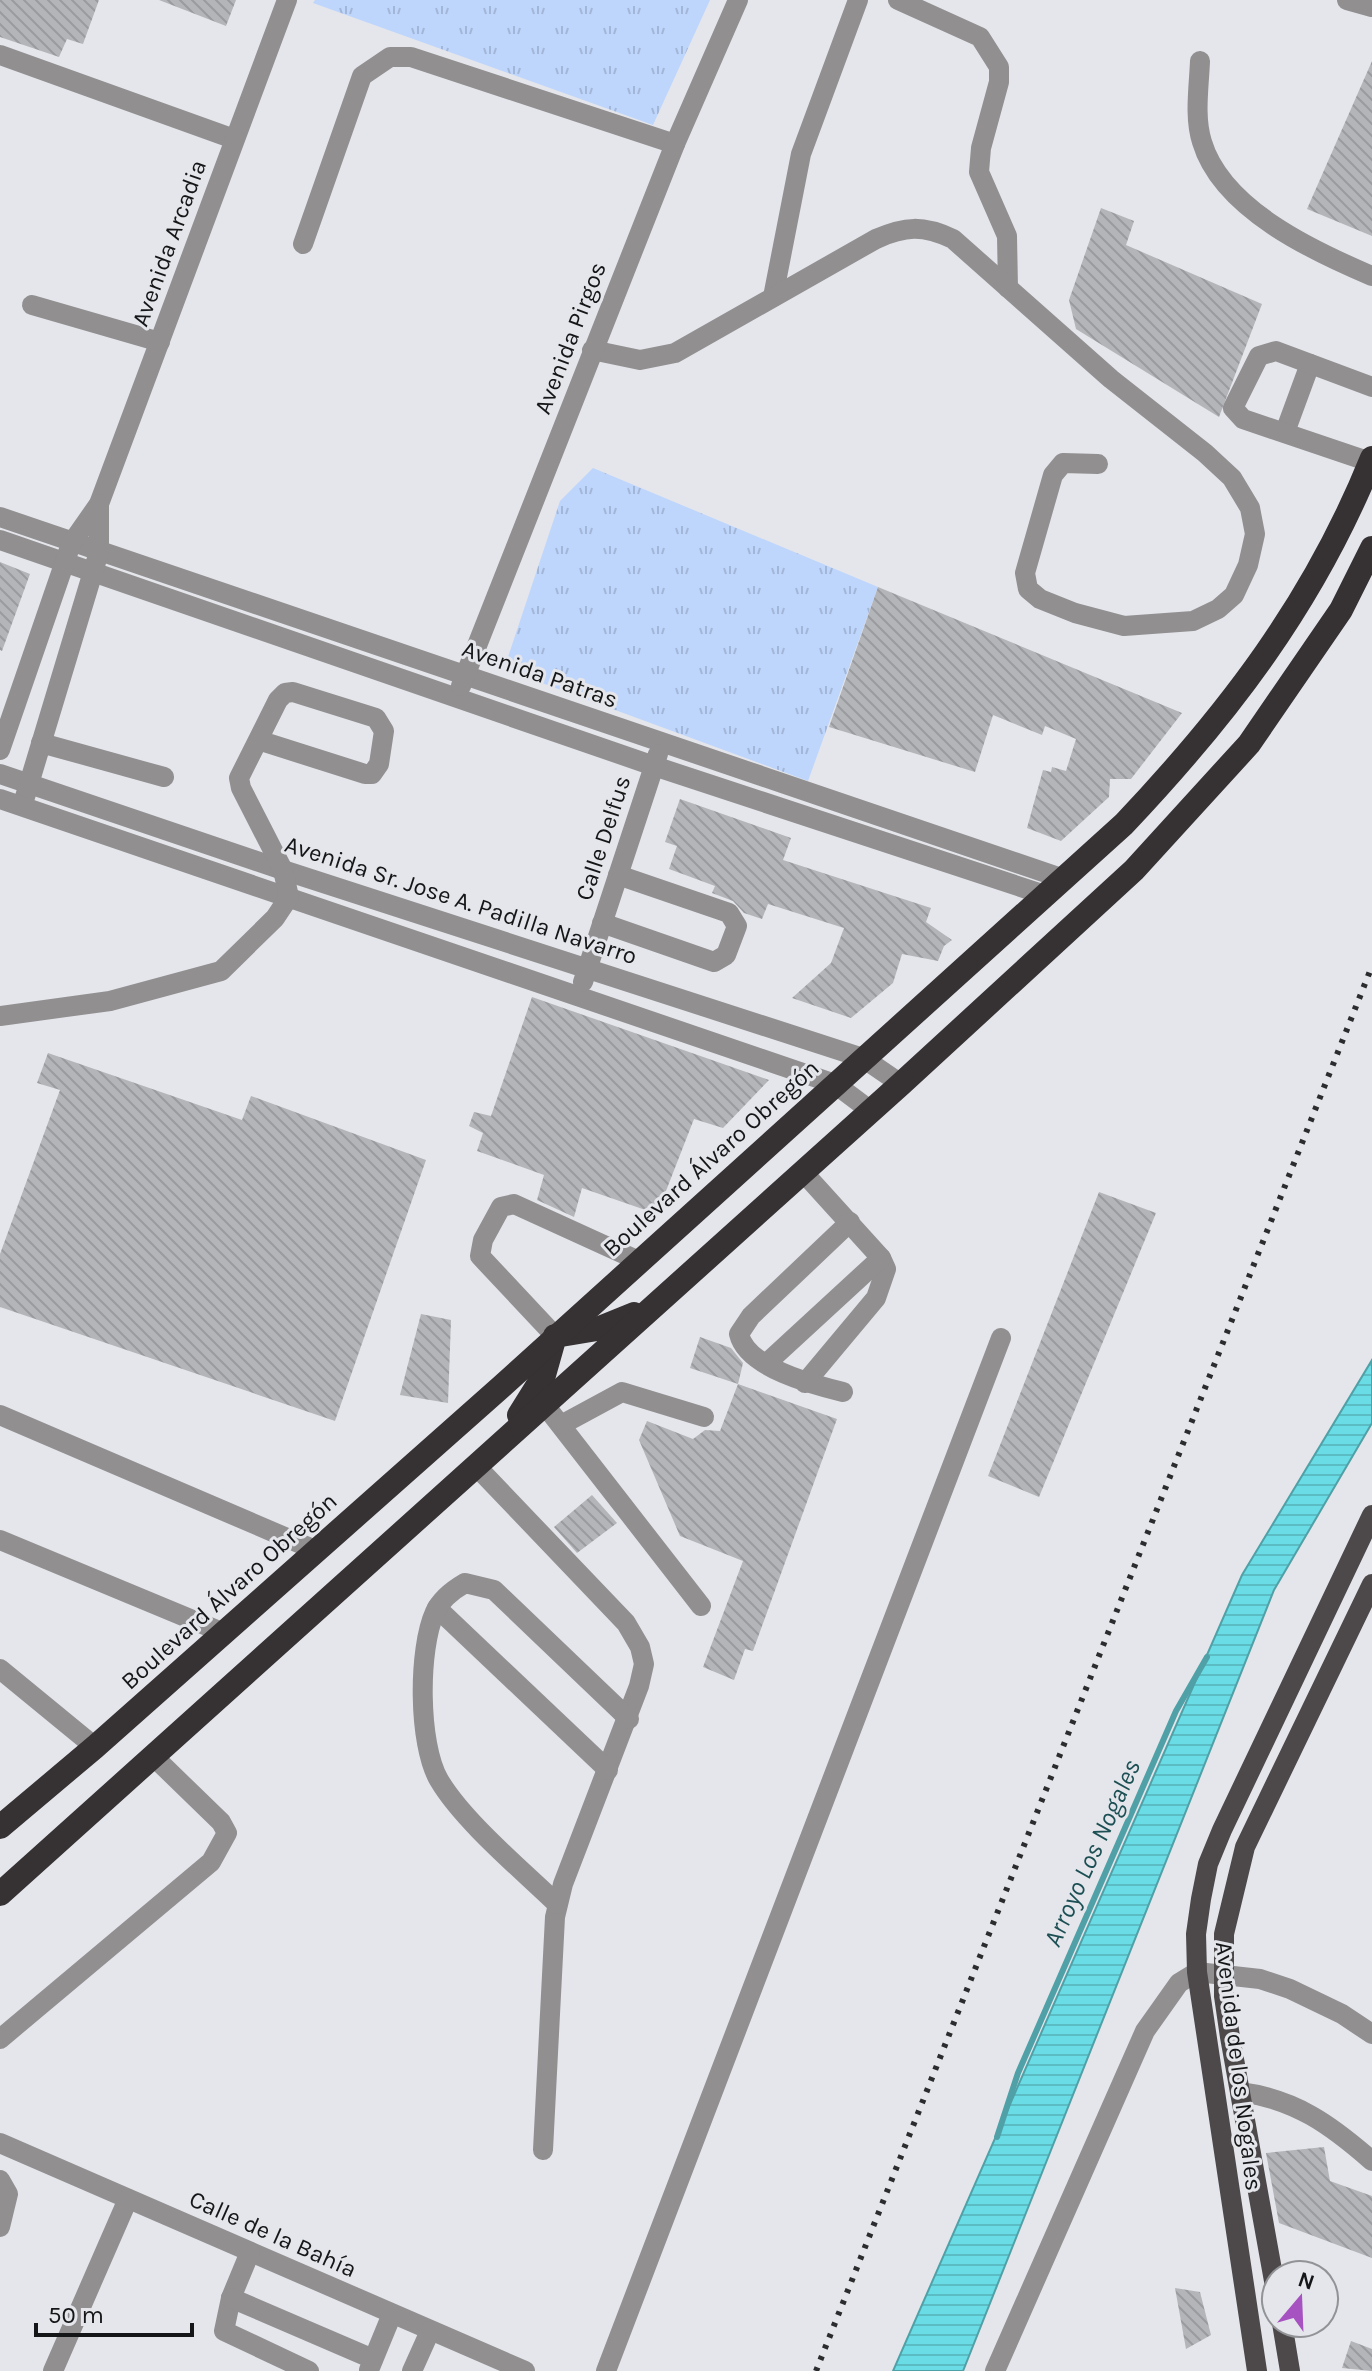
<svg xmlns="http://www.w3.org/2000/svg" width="1372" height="2371" font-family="Karla,sans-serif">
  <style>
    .grass { fill: url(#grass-tufts) }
    .water { fill: url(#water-rules); stroke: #50a1a7; stroke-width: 2 }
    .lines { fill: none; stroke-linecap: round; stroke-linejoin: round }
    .stream { stroke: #50a1a7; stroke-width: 6 }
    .building { fill: url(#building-back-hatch) }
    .minor { stroke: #918f90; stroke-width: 20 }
    .major { stroke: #4d494a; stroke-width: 20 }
    .highway { stroke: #363132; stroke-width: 24 }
    .rail { stroke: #2b2c2d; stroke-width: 6; stroke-dasharray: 4 8; stroke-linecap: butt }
    .labels { text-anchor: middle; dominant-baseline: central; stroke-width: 6; stroke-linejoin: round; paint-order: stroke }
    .street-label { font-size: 24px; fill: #151617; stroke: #e4e6eb }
    .water-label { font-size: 26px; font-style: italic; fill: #1d5054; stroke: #e4e6eb }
  </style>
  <defs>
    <pattern id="grass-tufts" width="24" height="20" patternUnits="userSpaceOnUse" patternTransform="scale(2)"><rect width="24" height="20" fill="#bed5fc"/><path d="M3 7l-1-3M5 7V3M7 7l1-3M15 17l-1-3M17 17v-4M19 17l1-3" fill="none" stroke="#a2b6d7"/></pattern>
    <pattern id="water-rules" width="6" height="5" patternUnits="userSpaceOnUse" patternTransform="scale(2)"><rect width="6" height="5" fill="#6adce5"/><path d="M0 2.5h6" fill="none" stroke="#5bbcc4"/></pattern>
    <pattern id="building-back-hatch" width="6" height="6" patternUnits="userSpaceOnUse" patternTransform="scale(2)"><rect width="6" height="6" fill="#b3b5b9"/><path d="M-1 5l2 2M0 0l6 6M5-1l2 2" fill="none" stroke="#999b9e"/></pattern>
  </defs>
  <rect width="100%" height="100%" fill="#e4e6eb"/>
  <!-- grass -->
  <g class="grass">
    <polygon points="315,0 710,0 653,125 313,3"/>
    <polygon points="593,468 878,587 808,781 504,669 560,501"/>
  </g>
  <!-- water -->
  <polygon class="water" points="1372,1360 1372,1423 1274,1590 963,2371 893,2371 1242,1575"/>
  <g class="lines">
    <!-- stream -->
    <polyline class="stream" points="997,2137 1018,2073 1176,1711 1207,1657"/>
  </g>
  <!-- building -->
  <g class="building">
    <polygon points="0,0 99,0 83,44 67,39 59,57 0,37"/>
    <polygon points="159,0 236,0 226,26"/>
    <polygon points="1372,61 1372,236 1307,209"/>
    <polygon points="1101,208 1134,221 1126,245 1262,304 1219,417 1076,329 1069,300"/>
    <polygon points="0,562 30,574 2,651 0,650"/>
    <polygon points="878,587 1182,713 1131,779 1110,779 1109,797 1061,841 1027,828 1043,770 1051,772 1052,767 1066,771 1076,739 1045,726 1042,735 993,715 975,772 829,727"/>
    <polygon points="680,799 791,838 783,860 931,908 926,922 952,940 944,946 938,961 902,954 893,983 851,1018 792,998 831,963 844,928 768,904 762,919 744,913 733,901 712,893 715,886 669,869 677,846 665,842"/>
    <polygon points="532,997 769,1080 723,1128 694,1119 657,1214 582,1188 574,1217 537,1200 544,1175 477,1151 483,1133 469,1126 474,1112 491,1116"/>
    <polygon points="48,1053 242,1120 251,1096 426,1160 335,1421 0,1307 0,1254 60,1090 37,1083"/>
    <polygon points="1099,1192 1156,1213 1039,1497 988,1476"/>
    <polygon points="421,1314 451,1320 448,1403 400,1395"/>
    <polygon points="700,1337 731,1348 743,1363 738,1384 690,1368"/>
    <polygon points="738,1384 837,1419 753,1651 745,1649 734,1680 703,1667 743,1561 680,1536 639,1440 647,1421 693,1439 705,1430 720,1431"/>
    <polygon points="592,1495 617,1523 577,1553 554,1527"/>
    <polygon points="1324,2147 1330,2181 1372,2196 1372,2258 1279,2223 1266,2153"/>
    <polygon points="1175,2288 1200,2292 1211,2335 1186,2349"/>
    <polygon points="1351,2341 1372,2349 1372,2371 1342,2368"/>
  </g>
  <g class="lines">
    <!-- minor -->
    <g class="minor">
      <polyline points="898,0 980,37 999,67 999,82 981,148 979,172 1007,236 1008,288"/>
      <polyline points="1347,0 1372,7"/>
      <polyline points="0,55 234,139"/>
      <path d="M1200,61C1199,87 1194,117 1202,142C1222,209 1313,251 1372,276"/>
      <polyline points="303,244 362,76 390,57 411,57 675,144"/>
      <polyline points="773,297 801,154 858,0"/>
      <polyline points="32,305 160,342"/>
      <path d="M592,350L640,360L675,353L876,239C905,226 923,225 953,239L1111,379L1205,453L1232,478L1250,508L1255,534L1248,565L1234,595L1218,609L1193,621L1124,626L1075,613L1040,599L1028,589L1025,573L1053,475L1063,463L1098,464"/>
      <polyline points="1285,432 1310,364"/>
      <polyline points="1370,462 1243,419 1233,408 1259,356 1276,351 1372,387"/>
      <polyline points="0,517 1064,879"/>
      <polyline points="0,540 654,766 1045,895"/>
      <polyline points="461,686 675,144 738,0"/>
      <polyline points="41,743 164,777"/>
      <polyline points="0,750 71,544 99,504 287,0"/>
      <polyline points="0,774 283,870 863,1058 901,1084"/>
      <polyline points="25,797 99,552 99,504"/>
      <polyline points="0,799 835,1084 871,1111"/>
      <polyline points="602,923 714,962 726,955 737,926 729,913 618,875"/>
      <polyline points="583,982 658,754"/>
      <polyline points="0,1016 110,1001 221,971 275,918 289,897 283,870 241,788 239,778 278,700 285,693 293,692 376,718 384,731 379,764 372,774 365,774 258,740"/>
      <polyline points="803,1172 881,1258 886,1269 876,1298 805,1383"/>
      <polyline points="555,1336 480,1256 483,1240 501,1207 514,1204 639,1261"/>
      <polyline points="767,1363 881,1258"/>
      <path d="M843,1392C814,1385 747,1368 739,1334L751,1316L850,1222"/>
      <polyline points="544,1404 701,1606"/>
      <polyline points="0,1415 315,1550"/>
      <polyline points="561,1425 622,1392 704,1417"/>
      <polyline points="476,1466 626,1623 640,1647 644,1664 639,1686 563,1884 555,1917 543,2150"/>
      <polyline points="0,1540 224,1633"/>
      <polyline points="437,1608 608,1770"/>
      <polyline points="0,1669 95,1747"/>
      <path d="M557,1904C522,1870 463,1821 439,1780C418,1744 418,1649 435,1612C441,1599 453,1590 465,1583L494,1590L629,1719"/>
      <polyline points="0,2039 211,1862 227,1833 221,1822 153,1756"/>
      <path d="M1240,2092C1295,2099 1331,2125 1372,2161"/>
      <polyline points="0,2143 525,2371"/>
      <polyline points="0,2180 8,2194 0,2227"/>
      <polyline points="250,2252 231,2298 224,2331 309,2371"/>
      <polyline points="231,2298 373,2359"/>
      <polyline points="369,2370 392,2314"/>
      <polyline points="53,2371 128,2199"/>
      <polyline points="412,2371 430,2331"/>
      <polyline points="606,2371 1001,1338"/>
      <polyline points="995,2371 1145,2031 1179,1983 1197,1972 1260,1979 1290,1989 1342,2014 1372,2034"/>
    </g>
    <!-- major -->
    <g class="major">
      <polyline points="1276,2292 1230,2037 1224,1996 1224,1934 1245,1847 1372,1584"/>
      <polyline points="1282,2323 1290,2371"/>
      <polyline points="1257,2371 1197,1972 1196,1934 1201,1899 1208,1864 1222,1830 1372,1515"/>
    </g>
    <!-- highway -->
    <g class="highway">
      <polyline points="519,1415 544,1375 555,1336 597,1329 634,1314"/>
      <path d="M0,1827L95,1747L501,1387L1124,824C1229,713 1314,602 1372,458"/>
      <polyline points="0,1894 901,1084 1134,870 1249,744 1341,610 1372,548"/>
    </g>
    <!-- rail -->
    <polyline class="rail" points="816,2371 1372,966"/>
  </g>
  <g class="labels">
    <!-- street labels -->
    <g class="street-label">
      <text transform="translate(169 243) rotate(-70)">Avenida Arcadia</text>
      <text transform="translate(570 338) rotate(-69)">Avenida Pirgos</text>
      <text transform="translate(540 674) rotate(19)">Avenida Patras</text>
      <text transform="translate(603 838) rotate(-72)">Calle Delfus</text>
      <text transform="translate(461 900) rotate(18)">Avenida Sr. Jose A. Padilla Navarro</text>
      <text transform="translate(711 1158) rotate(-42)">Boulevard Álvaro Obregón</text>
      <text transform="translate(229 1591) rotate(-42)">Boulevard Álvaro Obregón</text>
      <text transform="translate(1239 2066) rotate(83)">Avenida de los Nogales</text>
      <text transform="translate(273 2234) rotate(24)">Calle de la Bahía</text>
    </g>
    <!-- water labels -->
    <g class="water-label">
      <text transform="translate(1092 1853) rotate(-66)">Arroyo Los Nogales</text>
    </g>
  </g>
  <!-- north arrow -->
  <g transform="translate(1300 2299) rotate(19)"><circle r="38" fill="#e4e6eb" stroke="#919396" stroke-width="2"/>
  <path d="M0-6L14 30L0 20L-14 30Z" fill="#a652c0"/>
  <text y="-12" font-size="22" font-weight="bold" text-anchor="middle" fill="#151617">N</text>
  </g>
  <!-- scale -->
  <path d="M36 2323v12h156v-12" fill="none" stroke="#151617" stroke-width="4"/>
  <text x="48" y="2323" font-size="24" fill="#151617" stroke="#e4e6eb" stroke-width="6" paint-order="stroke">50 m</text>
</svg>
